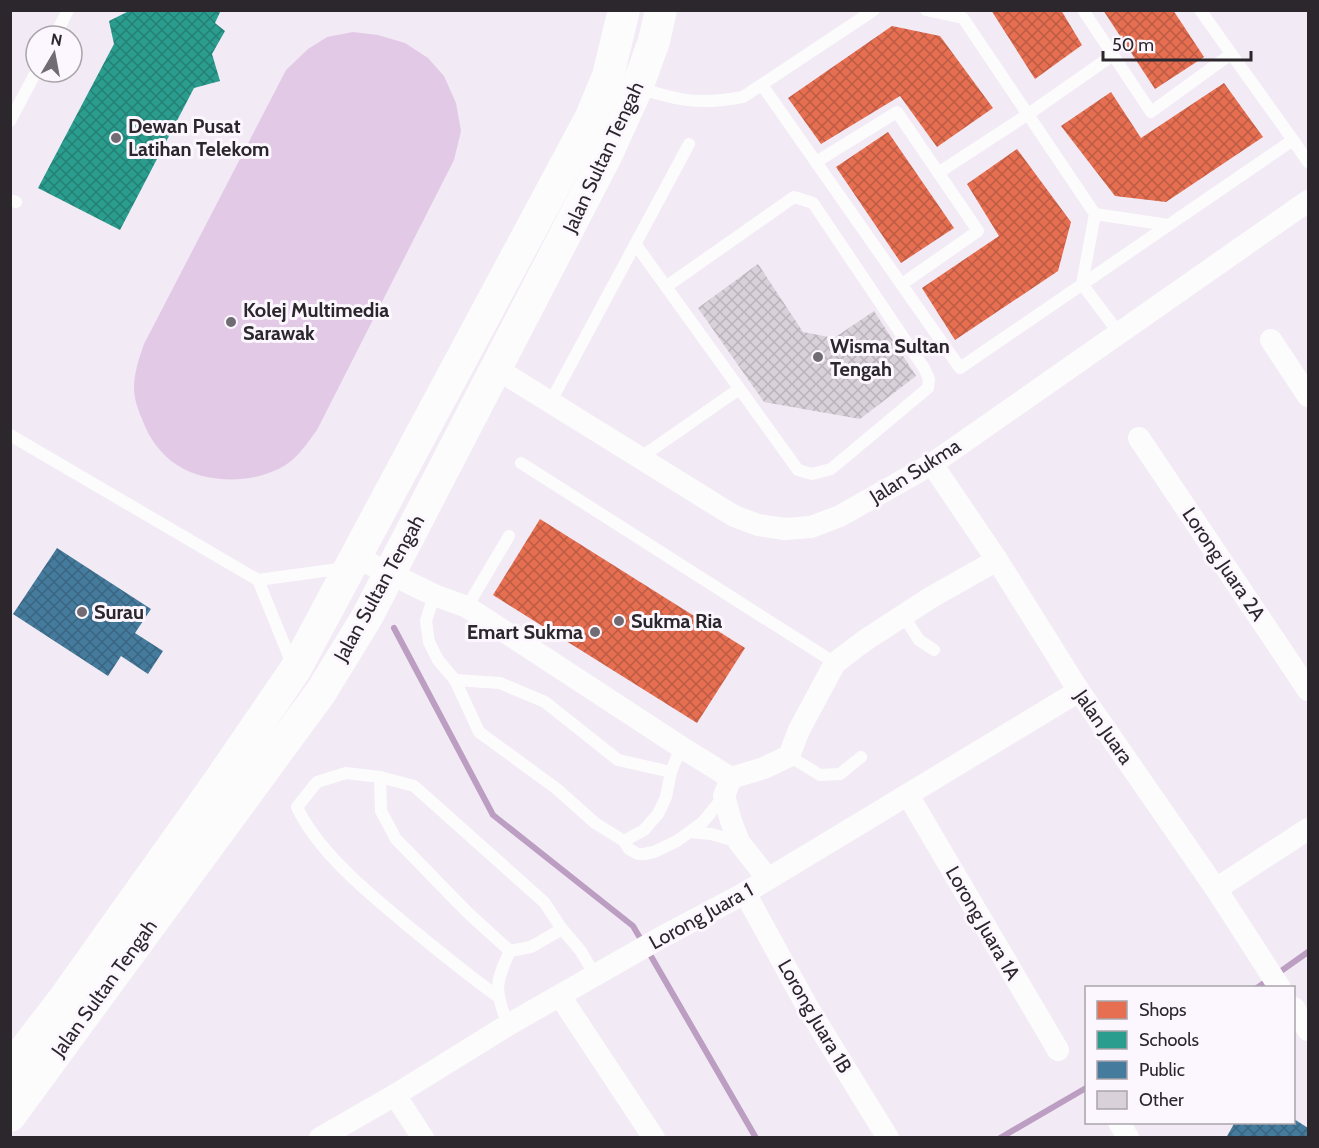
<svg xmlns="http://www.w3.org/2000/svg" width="1319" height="1148" font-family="Cabin,sans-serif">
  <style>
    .green { fill: #e2cae7 }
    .shops { fill: url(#shops-cross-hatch) }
    .schools { fill: url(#schools-cross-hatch) }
    .public { fill: url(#public-cross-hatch) }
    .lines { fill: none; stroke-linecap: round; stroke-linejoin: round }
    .stream { stroke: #bb9ec1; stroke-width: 6 }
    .building { fill: url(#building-cross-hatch) }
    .lane { stroke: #fdfcfd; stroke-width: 12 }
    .street { stroke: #fdfcfd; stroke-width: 22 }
    .secondary { stroke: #fdfcfd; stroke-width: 32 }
    .poi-dot { fill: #716b73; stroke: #fcf7fe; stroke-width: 2 }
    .labels { text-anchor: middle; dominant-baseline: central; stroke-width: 6; stroke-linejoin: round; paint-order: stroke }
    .poi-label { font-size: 20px; font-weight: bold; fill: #2c272d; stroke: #fcf7fe; text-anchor: start }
    .street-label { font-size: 20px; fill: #2c272d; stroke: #fcf7fe }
  </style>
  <defs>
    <pattern id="shops-cross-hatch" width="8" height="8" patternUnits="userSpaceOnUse" patternTransform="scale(1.5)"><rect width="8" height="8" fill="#e76f51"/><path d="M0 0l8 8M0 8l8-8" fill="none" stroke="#bb5b44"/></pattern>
    <pattern id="schools-cross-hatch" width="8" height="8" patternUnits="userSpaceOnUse" patternTransform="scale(1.5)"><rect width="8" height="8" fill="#2a9d8f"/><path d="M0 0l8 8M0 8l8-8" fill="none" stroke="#248075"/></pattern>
    <pattern id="public-cross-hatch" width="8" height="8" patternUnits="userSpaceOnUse" patternTransform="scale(1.5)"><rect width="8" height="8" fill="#457b9d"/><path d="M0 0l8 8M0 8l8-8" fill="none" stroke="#3a6580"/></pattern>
    <pattern id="building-cross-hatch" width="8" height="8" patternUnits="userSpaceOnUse" patternTransform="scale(1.5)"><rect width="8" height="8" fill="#d8d1d9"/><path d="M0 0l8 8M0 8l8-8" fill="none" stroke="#bab3bb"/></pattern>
  </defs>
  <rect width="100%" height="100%" fill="#f2eaf4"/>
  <!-- green -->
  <path class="green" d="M353,32L378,35L405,43L428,58L444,76L456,103L461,131L454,160L317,430C308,442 299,456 287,464C257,484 208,485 177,465C160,454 149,438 142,419C138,410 134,398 134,388C134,373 139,358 144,344L286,70L308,49L327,37Z"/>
  <!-- shops -->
  <g class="shops">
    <polygon points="991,10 1061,10 1082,45 1035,79"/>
    <polygon points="1103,10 1173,10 1204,57 1155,89"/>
    <polygon points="892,26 940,36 993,108 937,147 900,96 821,144 788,98"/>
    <polygon points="1224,83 1263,137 1166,202 1115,196 1061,126 1111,92 1141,138"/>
    <polygon points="888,132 954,228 901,263 836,167"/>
    <polygon points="1017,149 1071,222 1058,271 955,340 922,288 999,236 967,184"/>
    <polygon points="540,519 745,648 697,723 493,595"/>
  </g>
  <!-- schools -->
  <polygon class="schools" points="131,10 221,10 215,23 225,31 212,54 220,81 194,88 120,230 38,188 114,44 109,21"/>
  <!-- public -->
  <g class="public">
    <polygon points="57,548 151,609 135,633 163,651 148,674 121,656 108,676 13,614"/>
    <polygon points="1294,1119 1308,1128 1308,1138 1226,1138 1235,1122 1294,1122"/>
  </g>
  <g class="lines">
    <!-- stream -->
    <g class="stream">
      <polyline points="394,628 493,815 633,926 643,943"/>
      <polyline points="648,951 756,1138"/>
      <polyline points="1257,988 1308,952"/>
      <polyline points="1000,1138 1086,1088"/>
    </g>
  </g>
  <!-- building -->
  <polygon class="building" points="758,264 803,332 834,338 874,311 916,376 860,419 764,402 698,308"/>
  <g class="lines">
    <!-- lane -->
    <g class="lane">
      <polyline points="926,10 963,18 1095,214 1082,284 1118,332"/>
      <polyline points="1083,10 1151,112 1231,54"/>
      <polyline points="55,36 68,10"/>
      <polyline points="762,85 960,368 1293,140 1200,10"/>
      <path d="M639,88C680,101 699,105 743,97L874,10"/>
      <polyline points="10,121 36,72"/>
      <polyline points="1293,140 1308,162"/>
      <polyline points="816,162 897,112 978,231 902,284"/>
      <polyline points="938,173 1027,115 1113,55"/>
      <polyline points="10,200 16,202"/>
      <polyline points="1095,214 1168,225"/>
      <polyline points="636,245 798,470 812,474 831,469 928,388 929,379 924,368 813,203 794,197 667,286"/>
      <polyline points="551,401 689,144"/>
      <polyline points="10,435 258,580 293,666"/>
      <polyline points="640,458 739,389"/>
      <polyline points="521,463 835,663"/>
      <polyline points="258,580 346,568"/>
      <polyline points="434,595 426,621 429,642 438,660 455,680 479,732 557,789 595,823 624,841 629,849 638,854 644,854 654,852 677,841 703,822 724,796"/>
      <polyline points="467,607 509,536"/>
      <polyline points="903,615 919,640 934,650"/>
      <polyline points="455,680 500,683 545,702 618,760 671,772"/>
      <polyline points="789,756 820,775 840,774 861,757"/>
      <polyline points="380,777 381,811 396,839 467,912 510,951"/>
      <polyline points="690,832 711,834 739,842"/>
      <polyline points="624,841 644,830 658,814 666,797 671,772 681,747"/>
      <polyline points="562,929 580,950 595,975"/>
      <path d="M497,996C468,975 441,953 413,930C374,898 318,853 297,807L317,782L346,773L380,777L414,786L544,902L562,929L531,947L510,951C494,985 495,990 508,1025"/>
    </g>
    <!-- street -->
    <g class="street">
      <polyline points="1271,340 1308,396"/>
      <polyline points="497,369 734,516 758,525 785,529 811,527 840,516 932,464 1308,201"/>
      <polyline points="1139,438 1308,690"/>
      <polyline points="932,464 997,560 1079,691 1216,889 1280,988"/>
      <polyline points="356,557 434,595 467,607 681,747 731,778 764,768 789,756 799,730 835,663 864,641 930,598 997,560"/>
      <polyline points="731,778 724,796 731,821 739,842 768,879"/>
      <polyline points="908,795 1058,1050"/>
      <polyline points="1216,889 1308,829"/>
      <polyline points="745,893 808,1008 888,1138"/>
      <polyline points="560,996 654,1138"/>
      <polyline points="1294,1008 1308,1030"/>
      <polyline points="395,1095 423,1138"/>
      <polyline points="1119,1122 1128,1138"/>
      <polyline points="320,1138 395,1095 508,1025 662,937 745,893 1079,691"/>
    </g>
    <!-- secondary -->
    <g class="secondary">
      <polyline points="10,1069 63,1000 219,781 295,670 591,117 608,76 624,10"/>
      <polyline points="10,1116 321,692 367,617 607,154 637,88 654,41 661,10"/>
    </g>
  </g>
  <!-- markers -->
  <g class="poi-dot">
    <circle cx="116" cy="138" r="6"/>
    <circle cx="231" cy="322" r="6"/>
    <circle cx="818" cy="357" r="6"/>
    <circle cx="82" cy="612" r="6"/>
    <circle cx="619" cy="621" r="6"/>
    <circle cx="595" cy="632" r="6"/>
  </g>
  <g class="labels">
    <!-- poi labels -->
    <g class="poi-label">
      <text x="128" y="126">Dewan Pusat<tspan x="128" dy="23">Latihan Telekom</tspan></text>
      <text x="243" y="310">Kolej Multimedia<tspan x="243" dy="23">Sarawak</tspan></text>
      <text x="830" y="346">Wisma Sultan<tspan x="830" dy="23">Tengah</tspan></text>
      <text x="94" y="612">Surau</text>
      <text x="631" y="621">Sukma Ria</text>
      <text x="583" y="632" text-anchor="end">Emart Sukma</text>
    </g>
    <!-- street labels -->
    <g class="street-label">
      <text transform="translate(603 157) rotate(-65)">Jalan Sultan Tengah</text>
      <text transform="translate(915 471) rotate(-32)">Jalan Sukma</text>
      <text transform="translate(1224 564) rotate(56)">Lorong Juara 2A</text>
      <text transform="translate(379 588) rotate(-61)">Jalan Sultan Tengah</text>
      <text transform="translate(1104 727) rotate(55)">Jalan Juara</text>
      <text transform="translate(701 916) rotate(-29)">Lorong Juara 1</text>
      <text transform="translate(983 923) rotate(60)">Lorong Juara 1A</text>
      <text transform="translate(104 988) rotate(-54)">Jalan Sultan Tengah</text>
      <text transform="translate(815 1016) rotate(60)">Lorong Juara 1B</text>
    </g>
  </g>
  <!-- border -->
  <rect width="1319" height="1148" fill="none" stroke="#2c272d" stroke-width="24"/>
  <!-- legend -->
  <rect x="1085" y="986" width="210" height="138" fill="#fcf7fe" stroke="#a9a4aa" stroke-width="1.5"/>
  <rect x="1097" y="1001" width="30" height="18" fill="#e76f51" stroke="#a9a4aa" stroke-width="1.5"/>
  <text x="1139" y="1016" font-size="18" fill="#2c272d">Shops</text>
  <rect x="1097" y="1031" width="30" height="18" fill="#2a9d8f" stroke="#a9a4aa" stroke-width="1.5"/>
  <text x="1139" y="1046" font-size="18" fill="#2c272d">Schools</text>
  <rect x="1097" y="1061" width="30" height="18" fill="#457b9d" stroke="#a9a4aa" stroke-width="1.5"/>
  <text x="1139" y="1076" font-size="18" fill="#2c272d">Public</text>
  <rect x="1097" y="1091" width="30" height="18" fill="#d8d1d9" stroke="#a9a4aa" stroke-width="1.5"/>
  <text x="1139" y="1106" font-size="18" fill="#2c272d">Other</text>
  <!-- north arrow -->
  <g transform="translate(54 54) rotate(10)"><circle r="28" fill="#fcf7fe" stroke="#a9a4aa" stroke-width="1.5"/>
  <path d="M0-4.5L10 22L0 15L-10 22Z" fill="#716b73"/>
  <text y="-9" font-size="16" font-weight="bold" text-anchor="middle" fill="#2c272d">N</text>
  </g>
  <!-- scale -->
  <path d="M1103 51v9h148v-9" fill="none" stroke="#2c272d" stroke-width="3"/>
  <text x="1112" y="51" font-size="18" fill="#2c272d" stroke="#fcf7fe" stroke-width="4.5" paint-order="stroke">50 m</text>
</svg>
